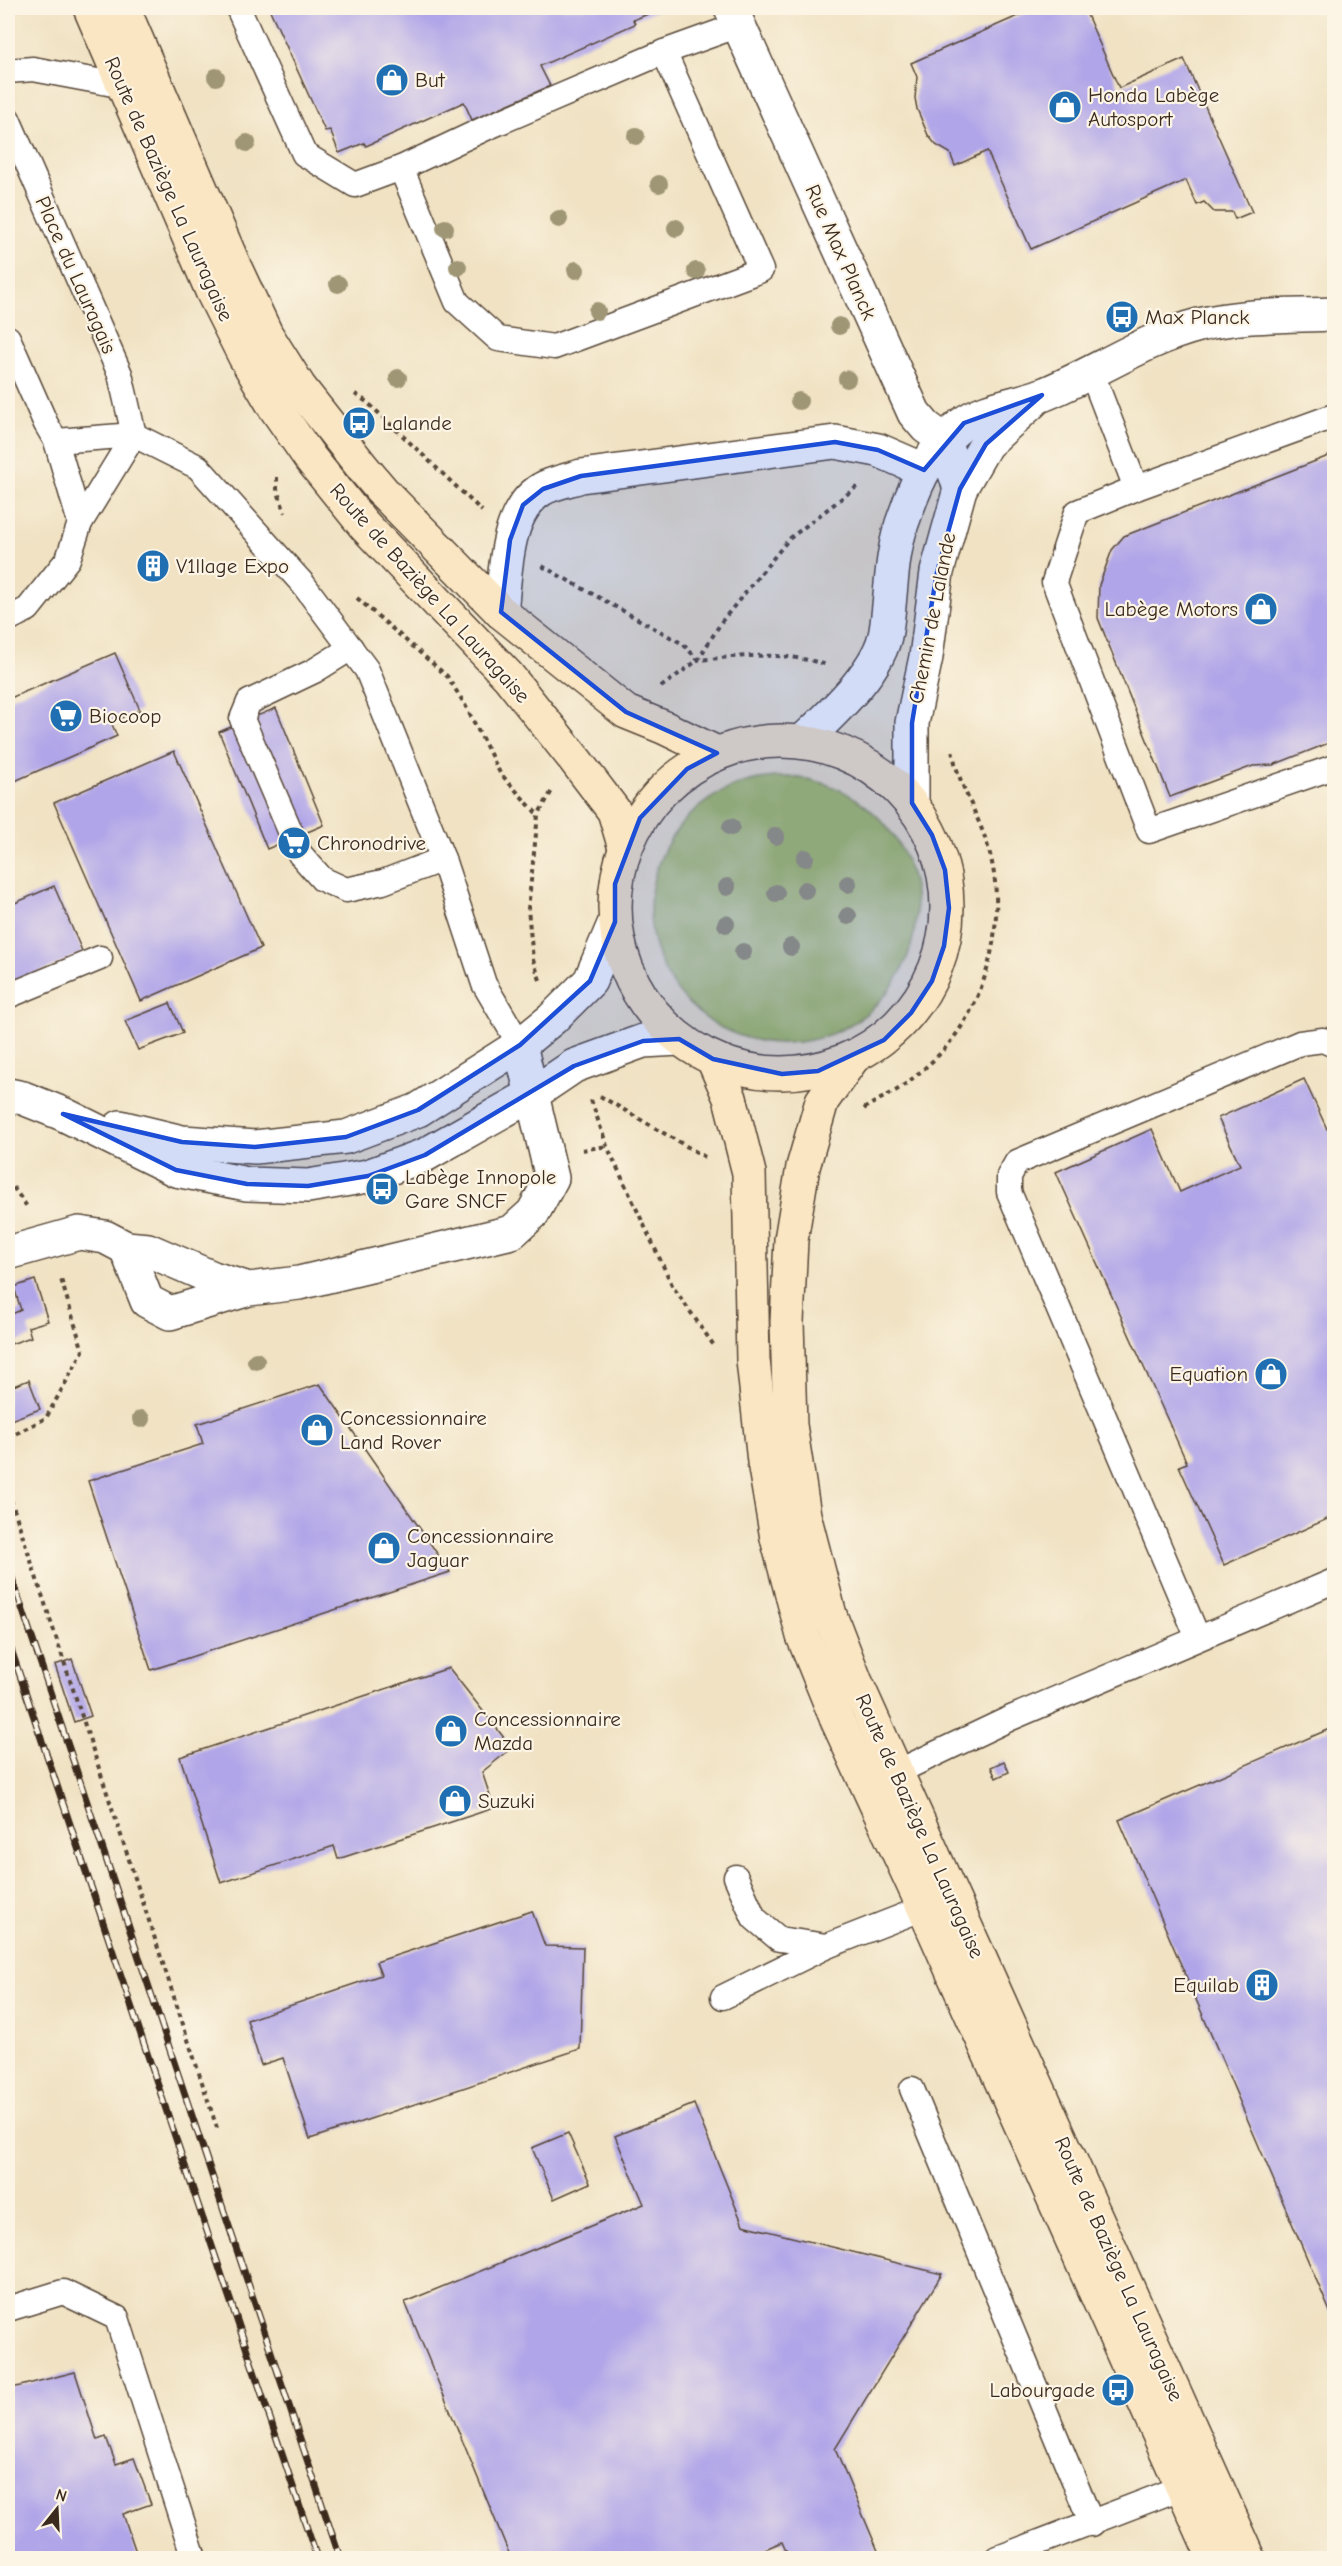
<svg xmlns="http://www.w3.org/2000/svg" width="1342" height="2566" font-family="'Comic Neue',sans-serif">
  <style>
    .green { fill: #adc065; stroke: #747542; stroke-width: 1.5 }
    .building { fill: #b0a5e8 }
    .lines { fill: none; stroke-linecap: round; stroke-linejoin: round }
    .service-casing { stroke: #564637; stroke-width: 27 }
    .minor-casing { stroke: #564637; stroke-width: 36 }
    .tertiary-casing { stroke: #564637; stroke-width: 36 }
    .secondary-casing { stroke: #564637; stroke-width: 36 }
    .path { stroke: #564637; stroke-width: 4; stroke-dasharray: 4.5 4.5; stroke-linecap: butt }
    .service { stroke: #fff; stroke-width: 24 }
    .minor { stroke: #fff; stroke-width: 33 }
    .tertiary { stroke: #fff; stroke-width: 33 }
    .secondary { stroke: #fbe6c3; stroke-width: 33 }
    .rail-casing { stroke: #3b2a1e; stroke-width: 7 }
    .rail { stroke: #fcf5e5; stroke-width: 4.5; stroke-dasharray: 14; stroke-linecap: butt }
    .tree { fill: #9f9674 }
    .marked { fill: #1d4ed8; fill-opacity: 0.2; stroke: #1d4ed8; stroke-width: 4.5; stroke-linejoin: round }
    .labels { text-anchor: middle; dominant-baseline: central; stroke-width: 4.5; stroke-linejoin: round; paint-order: stroke }
    .poi-label { font-size: 21px; fill: #3b2a1e; stroke: #fcf5e5; text-anchor: start }
    .street-label { font-size: 21px; fill: #3b2a1e; stroke: #fcf5e5 }
  </style>
  <rect width="100%" height="100%" fill="#fcf5e5"/>
  <filter id="ink" filterUnits="userSpaceOnUse"><feTurbulence type="fractalNoise" baseFrequency=".0167" numOctaves="2"/><feDisplacementMap in="SourceGraphic" scale="12" xChannelSelector="R" yChannelSelector="G"/><feConvolveMatrix kernelMatrix="1 2 1 2 8 2 1 2 1" color-interpolation-filters="sRGB"/></filter>
  <filter id="wash" filterUnits="userSpaceOnUse"><feTurbulence type="fractalNoise" baseFrequency=".008" numOctaves="4" result="noise"/><feDisplacementMap in="SourceGraphic" scale="24" xChannelSelector="R" yChannelSelector="G"/><feGaussianBlur stdDeviation="1.35" result="paint"/><feColorMatrix in="noise" values="0 0 0 0 0 0 0 0 0 0 0 0 0 0 0 0 0 1.4 0 .05"/><feComposite in="paint" operator="in"/></filter>
  <g filter="url(#wash)">
    <rect width="100%" height="100%" fill="#f0e2c3"/>
    <!-- green -->
    <circle class="green" cx="783" cy="910" r="133"/>
    <g id="blocks">
      <!-- building -->
      <g class="building">
        <polygon points="269,8 657,8 658,10 633,20 635,24 540,66 550,86 472,120 464,102 366,146 364,143 339,153 330,130 325,131"/>
        <polygon points="1036,8 1084,8 1119,88 1184,59 1252,212 1235,219 1232,212 1214,212 1204,202 1197,205 1186,180 1031,249 987,151 955,166 950,153 936,145 928,135 917,109 915,98 917,77 911,63"/>
        <polygon points="1331,455 1334,464 1334,741 1273,765 1253,766 1170,797 1098,618 1099,585 1112,550 1124,536"/>
        <polygon points="145,554 167,563 160,577 138,569"/>
        <polygon points="115,653 140,710 111,722 117,736 8,784 8,699"/>
        <polygon points="276,708 324,825 267,849 219,732"/>
        <polygon points="174,751 261,948 141,1001 54,803"/>
        <polygon points="54,886 83,953 8,986 8,906"/>
        <polygon points="170,1003 183,1033 138,1050 125,1021"/>
        <polygon points="1304,1079 1327,1129 1334,1125 1334,1516 1224,1565 1179,1466 1187,1463 1056,1172 1152,1129 1180,1192 1240,1165 1218,1118"/>
        <polygon points="35,1280 48,1321 28,1327 31,1337 8,1345 8,1304 12,1314 21,1310 14,1287"/>
        <polygon points="29,1380 40,1409 8,1421 8,1388"/>
        <polygon points="320,1384 450,1572 151,1670 88,1481 203,1444 197,1424"/>
        <polygon points="72,1659 91,1716 74,1722 55,1665"/>
        <polygon points="449,1668 512,1748 482,1772 494,1808 338,1859 334,1846 221,1883 180,1757"/>
        <polygon points="1334,1727 1334,2321 1119,1820"/>
        <polygon points="1004,1761 1009,1772 996,1778 991,1767"/>
        <polygon points="532,1911 545,1946 583,1947 580,2049 310,2139 283,2058 261,2065 247,2020 381,1975 376,1962"/>
        <polygon points="694,2104 743,2225 942,2274 835,2449 881,2558 789,2558 782,2542 743,2558 511,2558 405,2302 644,2204 615,2136"/>
        <polygon points="568,2133 590,2183 554,2199 532,2148"/>
        <polygon points="75,2372 97,2440 106,2437 116,2464 134,2458 151,2504 123,2514 138,2558 8,2558 8,2389"/>
      </g>
    </g>
  </g>
  <g filter="url(#ink)">
    <use href="#blocks" fill-opacity="0" stroke="#564637" stroke-width="1.5"/>
    <g class="lines">
      <defs>
        <g id="service">
          <polyline points="238,8 304,154 355,185 401,168 486,128 664,52 739,25"/>
          <polyline points="8,71 33,69 124,86"/>
          <polyline points="8,119 120,374 134,435 80,523"/>
          <polyline points="401,168 457,302 498,339 554,347 761,270 664,52"/>
          <polyline points="8,338 46,424 56,441 80,523 68,559 28,609 8,619"/>
          <polyline points="1091,371 1136,488"/>
          <polyline points="1334,416 1136,488 1077,512 1054,582 1149,831 1334,767"/>
          <polyline points="56,441 134,435 198,467 303,584 367,670 443,859 484,984 520,1045"/>
          <polyline points="351,648 314,671 249,702 242,719 300,854 322,879 346,890 383,882 443,859"/>
          <polyline points="8,996 100,958"/>
          <polyline points="1198,1638 1009,1192 1009,1176 1017,1162 1300,1043 1323,1040 1334,1045"/>
          <polyline points="897,1772 1011,1718 1334,1581"/>
          <polyline points="736,1877 754,1918 779,1939 827,1946 924,1908"/>
          <polyline points="723,1997 827,1946"/>
          <polyline points="912,2089 1092,2524"/>
          <polyline points="8,2309 63,2292 117,2318 194,2558"/>
          <polyline points="998,2558 1183,2487"/>
        </g>
        <g id="minor">
          <polyline points="731,8 914,413 926,427 944,440 960,489"/>
          <path d="M501,612C506,573 504,512 542,489C553,483 569,480 581,476L835,442L878,450L924,470"/>
          <polyline points="8,1253 79,1233 105,1237 126,1248"/>
          <polyline points="249,1289 213,1278 148,1250 126,1248 147,1301 170,1313 249,1289 299,1283 512,1232 533,1213 552,1178 520,1045"/>
        </g>
        <g id="tertiary">
          <path d="M802,742C830,715 880,671 886,631C892,592 890,553 905,515C917,480 932,448 961,425C984,407 1016,405 1042,395C1095,374 1144,339 1199,325C1244,314 1289,316 1334,314"/>
          <polyline points="912,803 912,723 926,657 937,572 960,489 986,444 1032,402"/>
          <polyline points="8,1095 23,1098 63,1114 176,1170 247,1184 308,1186 368,1176 425,1155 531,1095 574,1066 643,1041 679,1039"/>
          <polyline points="120,1127 182,1142 255,1147 346,1137 418,1110 520,1045 552,1019 590,981 615,922"/>
        </g>
        <g id="secondary">
          <polyline points="90,8 212,291 245,357 274,406 310,458 364,525 508,676 576,761 614,811 625,848"/>
          <polyline points="123,8 236,270 266,334 300,388 363,468 385,494 501,612 626,712 663,727 717,753"/>
          <circle cx="781" cy="907" r="166"/>
          <polyline points="713,1059 730,1098 749,1173 753,1360 764,1462 777,1538 803,1636 837,1720 924,1908 1214,2558"/>
          <polyline points="852,1059 822,1101 803,1167 791,1240 787,1322 790,1425 804,1515 830,1615 855,1680 1249,2558"/>
        </g>
      </defs>
      <!-- service casing -->
      <use href="#service" class="service-casing"/>
      <!-- minor casing -->
      <use href="#minor" class="minor-casing"/>
      <!-- tertiary casing -->
      <use href="#tertiary" class="tertiary-casing"/>
      <!-- secondary casing -->
      <use href="#secondary" class="secondary-casing"/>
      <!-- path -->
      <g class="path">
        <polyline points="355,394 367,402 482,511"/>
        <polyline points="277,477 277,489 285,513"/>
        <path d="M542,566L683,644L698,660C742,656 784,651 827,665"/>
        <polyline points="357,598 447,676 464,703 500,773 538,815"/>
        <polyline points="661,687 698,660 722,621 789,539 859,485"/>
        <polyline points="540,980 533,960 528,909 538,815 553,789"/>
        <polyline points="600,1096 705,1157"/>
        <polyline points="591,1100 607,1146 673,1287 715,1347"/>
        <path d="M864,1109C873,1102 885,1097 895,1091C907,1084 918,1074 928,1065C987,1015 1010,920 988,847C978,813 958,785 952,749"/>
        <polyline points="582,1150 607,1146"/>
        <polyline points="8,1180 28,1208"/>
        <polyline points="8,1438 46,1418 83,1351 60,1276"/>
        <polyline points="8,1491 217,2128"/>
      </g>
      <!-- service -->
      <use href="#service" class="service"/>
      <!-- minor -->
      <use href="#minor" class="minor"/>
      <!-- tertiary -->
      <use href="#tertiary" class="tertiary"/>
      <!-- secondary -->
      <use href="#secondary" class="secondary"/>
      <defs>
        <g id="rail">
          <polyline points="8,1566 340,2558"/>
          <polyline points="8,1640 317,2558"/>
        </g>
      </defs>
      <!-- rail casing -->
      <use href="#rail" class="rail-casing"/>
      <!-- rail -->
      <use href="#rail" class="rail"/>
    </g>
    <!-- trees -->
    <g class="tree">
      <circle cx="216" cy="77" r="9"/>
      <circle cx="636" cy="136" r="9"/>
      <circle cx="247" cy="143" r="9"/>
      <circle cx="659" cy="184" r="9"/>
      <circle cx="559" cy="219" r="9"/>
      <circle cx="445" cy="228" r="9"/>
      <circle cx="676" cy="228" r="9"/>
      <circle cx="458" cy="267" r="9"/>
      <circle cx="576" cy="270" r="9"/>
      <circle cx="696" cy="271" r="9"/>
      <circle cx="338" cy="284" r="9"/>
      <circle cx="597" cy="311" r="9"/>
      <circle cx="839" cy="326" r="9"/>
      <circle cx="398" cy="378" r="9"/>
      <circle cx="847" cy="379" r="9"/>
      <circle cx="799" cy="401" r="9"/>
      <circle cx="731" cy="827" r="9"/>
      <circle cx="776" cy="836" r="9"/>
      <circle cx="805" cy="858" r="9"/>
      <circle cx="848" cy="884" r="9"/>
      <circle cx="727" cy="887" r="9"/>
      <circle cx="805" cy="890" r="9"/>
      <circle cx="776" cy="893" r="9"/>
      <circle cx="848" cy="916" r="9"/>
      <circle cx="726" cy="924" r="9"/>
      <circle cx="791" cy="947" r="9"/>
      <circle cx="743" cy="952" r="9"/>
      <circle cx="256" cy="1361" r="9"/>
      <circle cx="141" cy="1419" r="9"/>
    </g>
  </g>
  <!-- marked area -->
  <path class="marked" d="M1042,395L986,444L960,489L937,572L912,723V803L932,835L945,870L949,908L944,946L932,981L911,1013L884,1040L818,1071L782,1074L713,1059L679,1039L643,1041L574,1066L425,1155L368,1176L308,1186L247,1184L176,1170L63,1114L182,1142L255,1147L346,1137L418,1110L520,1045L590,981L615,922V884L640,818L687,769L717,753L626,712L501,612L510,540L523,505L543,489L581,476L835,442L878,450L924,470L964,423Z"/>
  <!-- icons -->
  <defs>
    <symbol id="shop-disc" viewBox="-11 -11 22 22"><circle r="9.5" fill="#1f6fb2" stroke="#fcf5e5"/><path d="M-5-2.5h2.3a2.7 3.5 0 0 1 5.4 0H5L5.5 6h-11ZM-1.5-2.5h3a1.5 2.3 0 0 0-3 0Z" fill="#fff"/></symbol>
    <symbol id="bus-disc" viewBox="-11 -11 22 22"><circle r="9.5" fill="#1f6fb2" stroke="#fcf5e5"/><path d="M-5-6H5V4H4V6H2V4H-2V6H-4V4H-5ZM-3.5-4V0h7V-4ZM-3.5 1.2v1.5H-2V1.2ZM2 1.2v1.5H3.5V1.2Z" fill="#fff"/></symbol>
    <symbol id="building-disc" viewBox="-11 -11 22 22"><circle r="9.5" fill="#1f6fb2" stroke="#fcf5e5"/><path d="M-4-6H4V6H1V3H-1V6H-4ZM-2.5-4.3h1.7v1.8h-1.7ZM.8-4.3h1.7v1.8H.8ZM-2.5-1h1.7V.8h-1.7ZM.8-1h1.7V.8H.8Z" fill="#fff"/></symbol>
    <symbol id="supermarket-disc" viewBox="-11 -11 22 22"><circle r="9.5" fill="#1f6fb2" stroke="#fcf5e5"/><path d="M-6-5.5h2.5l.6 2H6L4.5 2H-2.5L-4.4-4H-6ZM-1.5 3.2a1.3 1.3 0 1 0 .1 0ZM3 3.2a1.3 1.3 0 1 0 .1 0Z" fill="#fff"/></symbol>
  </defs>
  <g fill-rule="evenodd">
    <use href="#shop-disc" x="373" y="61" width="38" height="38"/>
    <use href="#shop-disc" x="1046" y="88" width="38" height="38"/>
    <use href="#bus-disc" x="1103" y="298" width="38" height="38"/>
    <use href="#bus-disc" x="340" y="404" width="38" height="38"/>
    <use href="#building-disc" x="134" y="547" width="38" height="38"/>
    <use href="#shop-disc" x="1242" y="590" width="38" height="38"/>
    <use href="#supermarket-disc" x="47" y="697" width="38" height="38"/>
    <use href="#supermarket-disc" x="275" y="824" width="38" height="38"/>
    <use href="#bus-disc" x="363" y="1170" width="38" height="38"/>
    <use href="#shop-disc" x="1252" y="1355" width="38" height="38"/>
    <use href="#shop-disc" x="298" y="1411" width="38" height="38"/>
    <use href="#shop-disc" x="365" y="1529" width="38" height="38"/>
    <use href="#shop-disc" x="432" y="1712" width="38" height="38"/>
    <use href="#shop-disc" x="436" y="1782" width="38" height="38"/>
    <use href="#building-disc" x="1243" y="1966" width="38" height="38"/>
    <use href="#bus-disc" x="1099" y="2371" width="38" height="38"/>
  </g>
  <g class="labels">
    <!-- poi labels -->
    <g class="poi-label">
      <text x="415" y="80">But</text>
      <text x="1088" y="95">Honda Labège<tspan x="1088" dy="24">Autosport</tspan></text>
      <text x="1145" y="317">Max Planck</text>
      <text x="382" y="423">Lalande</text>
      <text x="176" y="566">V1llage Expo</text>
      <text x="1238" y="609" text-anchor="end">Labège Motors</text>
      <text x="89" y="716">Biocoop</text>
      <text x="317" y="843">Chronodrive</text>
      <text x="405" y="1177">Labège Innopole<tspan x="405" dy="24">Gare SNCF</tspan></text>
      <text x="1248" y="1374" text-anchor="end">Equation</text>
      <text x="340" y="1418">Concessionnaire<tspan x="340" dy="24">Land Rover</tspan></text>
      <text x="407" y="1536">Concessionnaire<tspan x="407" dy="24">Jaguar</tspan></text>
      <text x="474" y="1719">Concessionnaire<tspan x="474" dy="24">Mazda</tspan></text>
      <text x="478" y="1801">Suzuki</text>
      <text x="1239" y="1985" text-anchor="end">Equilab</text>
      <text x="1095" y="2390" text-anchor="end">Labourgade</text>
    </g>
    <!-- street labels -->
    <g class="street-label">
      <text transform="translate(169 189) rotate(66)">Route de Baziège La Lauragaise</text>
      <text transform="translate(841 252) rotate(66)">Rue Max Planck</text>
      <text transform="translate(76 275) rotate(66)">Place du Lauragais</text>
      <text transform="translate(430 593) rotate(48)">Route de Baziège La Lauragaise</text>
      <text transform="translate(932 618) rotate(-79)">Chemin de Lalande</text>
      <text transform="translate(920 1826) rotate(66)">Route de Baziège La Lauragaise</text>
      <text transform="translate(1119 2269) rotate(66)">Route de Baziège La Lauragaise</text>
    </g>
  </g>
  <!-- margin -->
  <rect width="1342" height="2566" fill="none" stroke="#fcf5e5" stroke-width="30"/>
  <!-- north arrow -->
  <g transform="translate(57 2509) rotate(18)" stroke="#fcf5e5" stroke-width="4.5" paint-order="stroke">
  <path d="M0-4.5L10 22L0 15L-10 22Z" fill="#3b2a1e"/>
  <text y="-9" font-size="16" font-weight="bold" text-anchor="middle" fill="#3b2a1e">N</text>
  </g>
</svg>
